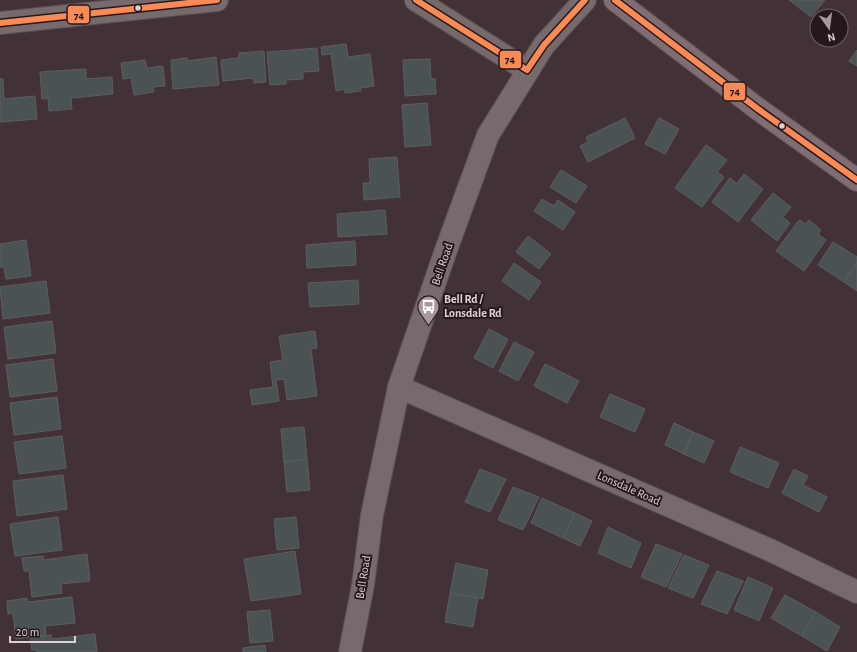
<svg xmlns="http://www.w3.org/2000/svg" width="857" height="652" font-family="'Alegreya Sans',sans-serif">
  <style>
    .building { fill: #4a5253; stroke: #5e5e5f }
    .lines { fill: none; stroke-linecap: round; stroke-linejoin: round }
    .minor-casing { stroke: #5c4e53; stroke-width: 24 }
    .trunk-casing { stroke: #5c4e53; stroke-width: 24 }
    .minor { stroke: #766a6d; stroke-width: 22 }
    .trunk { stroke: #806c73; stroke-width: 22 }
    .bus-1-casing { stroke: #25181c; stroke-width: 9 }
    .bus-1 { stroke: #f98a56; stroke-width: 6 }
    .bus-dot { fill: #e1ced3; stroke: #25181c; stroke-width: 1.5 }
    .labels { text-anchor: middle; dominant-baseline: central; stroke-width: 4; stroke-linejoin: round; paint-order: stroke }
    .street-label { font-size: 12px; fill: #e1ced3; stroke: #25181c }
    .poi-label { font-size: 12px; font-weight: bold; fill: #e1ced3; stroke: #25181c; text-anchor: start }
    .line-badge { stroke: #25181c; stroke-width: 1.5 }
    .pale-badge-label { font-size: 11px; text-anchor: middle; font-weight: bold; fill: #111 }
  </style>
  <rect width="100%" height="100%" fill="#423237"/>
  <!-- building -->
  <g class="building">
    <polygon points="789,0 825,0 811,17"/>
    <polygon points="346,44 348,57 370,54 374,86 360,88 361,91 345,93 345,89 336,91 331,54 322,55 321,47"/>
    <polygon points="317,48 319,71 303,72 303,79 286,80 286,84 270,85 267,52"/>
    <polygon points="857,50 857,66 849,61"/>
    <polygon points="264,51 266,82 254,83 254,78 223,81 221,60 239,58 239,53"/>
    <polygon points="216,57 219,85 173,89 171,60 187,58 187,61"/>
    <polygon points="430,59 431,79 435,79 436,94 405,96 403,60"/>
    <polygon points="145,60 147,68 163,66 165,86 153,87 154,92 134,95 131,78 123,79 121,63"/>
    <polygon points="86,69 86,79 112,77 113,94 71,98 72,109 49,111 48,98 42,99 40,72"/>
    <polygon points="0,79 3,79 4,99 35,96 37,119 0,122"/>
    <polygon points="427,103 431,145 405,147 402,105"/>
    <polygon points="625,118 635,138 588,162 580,146 588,142 586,137"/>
    <polygon points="659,118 679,129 665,154 645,144"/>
    <polygon points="706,145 727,160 717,172 724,177 702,207 675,188"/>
    <polygon points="397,157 400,197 364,200 363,183 370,183 369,159"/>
    <polygon points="561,170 587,186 576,203 550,187"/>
    <polygon points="744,174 763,189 738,222 712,202 730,178 737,184"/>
    <polygon points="773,193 791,207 783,217 790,223 777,241 751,220"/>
    <polygon points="542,199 554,206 558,200 575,212 563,230 534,211"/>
    <polygon points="385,210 387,234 338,237 337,214"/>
    <polygon points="799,220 806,224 809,220 821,230 818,234 826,240 804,271 776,251"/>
    <polygon points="528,236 551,254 539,269 516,252"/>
    <polygon points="26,240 31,276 6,279 4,267 0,267 0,244"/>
    <polygon points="355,241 356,265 307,268 306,245"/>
    <polygon points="833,242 857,257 857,263 844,282 818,265"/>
    <polygon points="514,263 541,282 529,300 502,281"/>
    <polygon points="857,263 857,291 844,282"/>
    <polygon points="358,280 359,304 310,307 308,283"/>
    <polygon points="46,281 50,313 3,319 0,287"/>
    <polygon points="52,321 56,353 8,359 4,327"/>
    <polygon points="489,329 508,339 493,368 474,358"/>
    <polygon points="315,331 317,348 311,349 317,396 287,400 284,379 276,380 279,401 252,405 250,390 273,387 270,362 283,360 279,336"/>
    <polygon points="514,342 534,352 518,381 499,371"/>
    <polygon points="53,359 57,391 10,397 6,365"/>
    <polygon points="545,364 579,381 567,403 534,386"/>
    <polygon points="610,394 645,409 635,432 600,417"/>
    <polygon points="57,397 61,429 14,435 10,403"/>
    <polygon points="674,423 693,432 684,454 665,445"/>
    <polygon points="304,427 307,459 284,462 281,429"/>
    <polygon points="693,432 714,441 704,463 684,454"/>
    <polygon points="62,436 66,468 19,474 14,442"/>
    <polygon points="740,447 779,463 768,488 730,472"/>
    <polygon points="307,459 310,490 287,492 284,462"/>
    <polygon points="480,469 506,479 490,512 465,502"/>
    <polygon points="794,469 808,476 803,485 827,497 819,512 782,493"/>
    <polygon points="63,475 67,509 17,516 13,481"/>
    <polygon points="513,487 539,497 523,530 498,520"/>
    <polygon points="542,498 575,513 563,538 531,523"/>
    <polygon points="575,513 592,521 580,546 563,538"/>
    <polygon points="58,517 62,550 15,556 10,524"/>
    <polygon points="296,517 299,548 277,550 274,519"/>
    <polygon points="608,527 641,543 631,568 598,553"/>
    <polygon points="656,544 682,554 666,587 641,577"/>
    <polygon points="295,551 301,594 251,601 244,559"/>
    <polygon points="87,554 90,581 61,584 62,593 32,597 29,571 24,571 22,558 43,556 44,560"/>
    <polygon points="684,555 709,565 693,598 668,588"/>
    <polygon points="456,563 488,570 483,599 450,593"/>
    <polygon points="717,571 743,581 727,614 701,604"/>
    <polygon points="748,577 773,588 759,621 734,610"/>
    <polygon points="450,593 478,598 473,627 445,622"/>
    <polygon points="785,595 816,612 802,636 771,618"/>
    <polygon points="72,597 75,623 45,626 46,635 16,639 13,613 8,614 7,601 27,598 28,602"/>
    <polygon points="270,610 273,641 250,643 247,612"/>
    <polygon points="816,612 840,627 827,651 802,636"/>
    <polygon points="95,634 97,652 37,652 37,650 32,650 30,638 51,635 52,639"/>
    <polygon points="265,645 266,652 243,652 243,648"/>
  </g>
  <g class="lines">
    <defs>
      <g id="minor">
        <polyline points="416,0 527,70"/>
        <polyline points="0,23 217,0"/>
        <polyline points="399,387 772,551 857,592"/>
        <polyline points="350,652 363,585 372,515 399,387 446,250 488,135 544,45 585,0"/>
      </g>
      <polyline id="trunk" points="615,0 758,109 857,180"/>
    </defs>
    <!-- minor casing -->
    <use href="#minor" class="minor-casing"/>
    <!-- trunk casing -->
    <use href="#trunk" class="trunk-casing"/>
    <!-- minor -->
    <use href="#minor" class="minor"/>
    <!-- trunk -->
    <use href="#trunk" class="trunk"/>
    <defs>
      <g id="bus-1">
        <polyline points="416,0 527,70 544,45 585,0"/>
        <polyline points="615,0 758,109 857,180"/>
        <polyline points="0,23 217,0"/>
      </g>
    </defs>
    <!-- bus-1 casing -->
    <use href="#bus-1" class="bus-1-casing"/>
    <!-- bus-1 -->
    <use href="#bus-1" class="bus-1"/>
  </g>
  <!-- icons -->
  <defs>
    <symbol id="bus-pin" viewBox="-11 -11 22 30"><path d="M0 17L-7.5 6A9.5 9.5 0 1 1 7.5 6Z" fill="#a9979c" stroke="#25181c"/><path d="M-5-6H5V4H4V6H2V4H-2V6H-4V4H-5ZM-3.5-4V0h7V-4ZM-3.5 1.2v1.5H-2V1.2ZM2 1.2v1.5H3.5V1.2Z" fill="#fff"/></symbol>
  </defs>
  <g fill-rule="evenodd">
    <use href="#bus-pin" x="416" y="294" width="25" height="34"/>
  </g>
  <!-- markers -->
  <g class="bus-dot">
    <circle cx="138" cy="8" r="3.5"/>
    <circle cx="782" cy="126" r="3.5"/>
  </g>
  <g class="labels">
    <!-- street labels -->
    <g class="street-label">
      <text transform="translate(442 264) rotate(-71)">Bell Road</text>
      <text transform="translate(629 488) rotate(24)">Lonsdale Road</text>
      <text transform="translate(363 577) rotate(-81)">Bell Road</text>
    </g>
    <!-- poi labels -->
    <g class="poi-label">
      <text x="444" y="299">Bell Rd /<tspan x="444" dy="14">Lonsdale Rd</tspan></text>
    </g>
  </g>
  <g class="line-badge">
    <rect x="67" y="5" width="23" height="19" rx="4" fill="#f98a56"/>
    <rect x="499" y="50" width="23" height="19" rx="4" fill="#f98a56"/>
    <rect x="723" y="82" width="23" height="19" rx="4" fill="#f98a56"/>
  </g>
  <g class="pale-badge-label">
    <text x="79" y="19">74</text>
    <text x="510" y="63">74</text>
    <text x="735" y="95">74</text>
  </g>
  <!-- north arrow -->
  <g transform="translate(829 28) rotate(166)"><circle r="19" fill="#25181c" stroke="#706165"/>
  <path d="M0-3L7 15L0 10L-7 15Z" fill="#a9979c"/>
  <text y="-6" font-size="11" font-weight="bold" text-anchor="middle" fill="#e1ced3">N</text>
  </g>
  <!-- scale -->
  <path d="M10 636v6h65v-6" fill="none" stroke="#e1ced3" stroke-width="2"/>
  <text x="16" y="636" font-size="12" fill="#e1ced3" stroke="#25181c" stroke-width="3" paint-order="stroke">20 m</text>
</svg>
